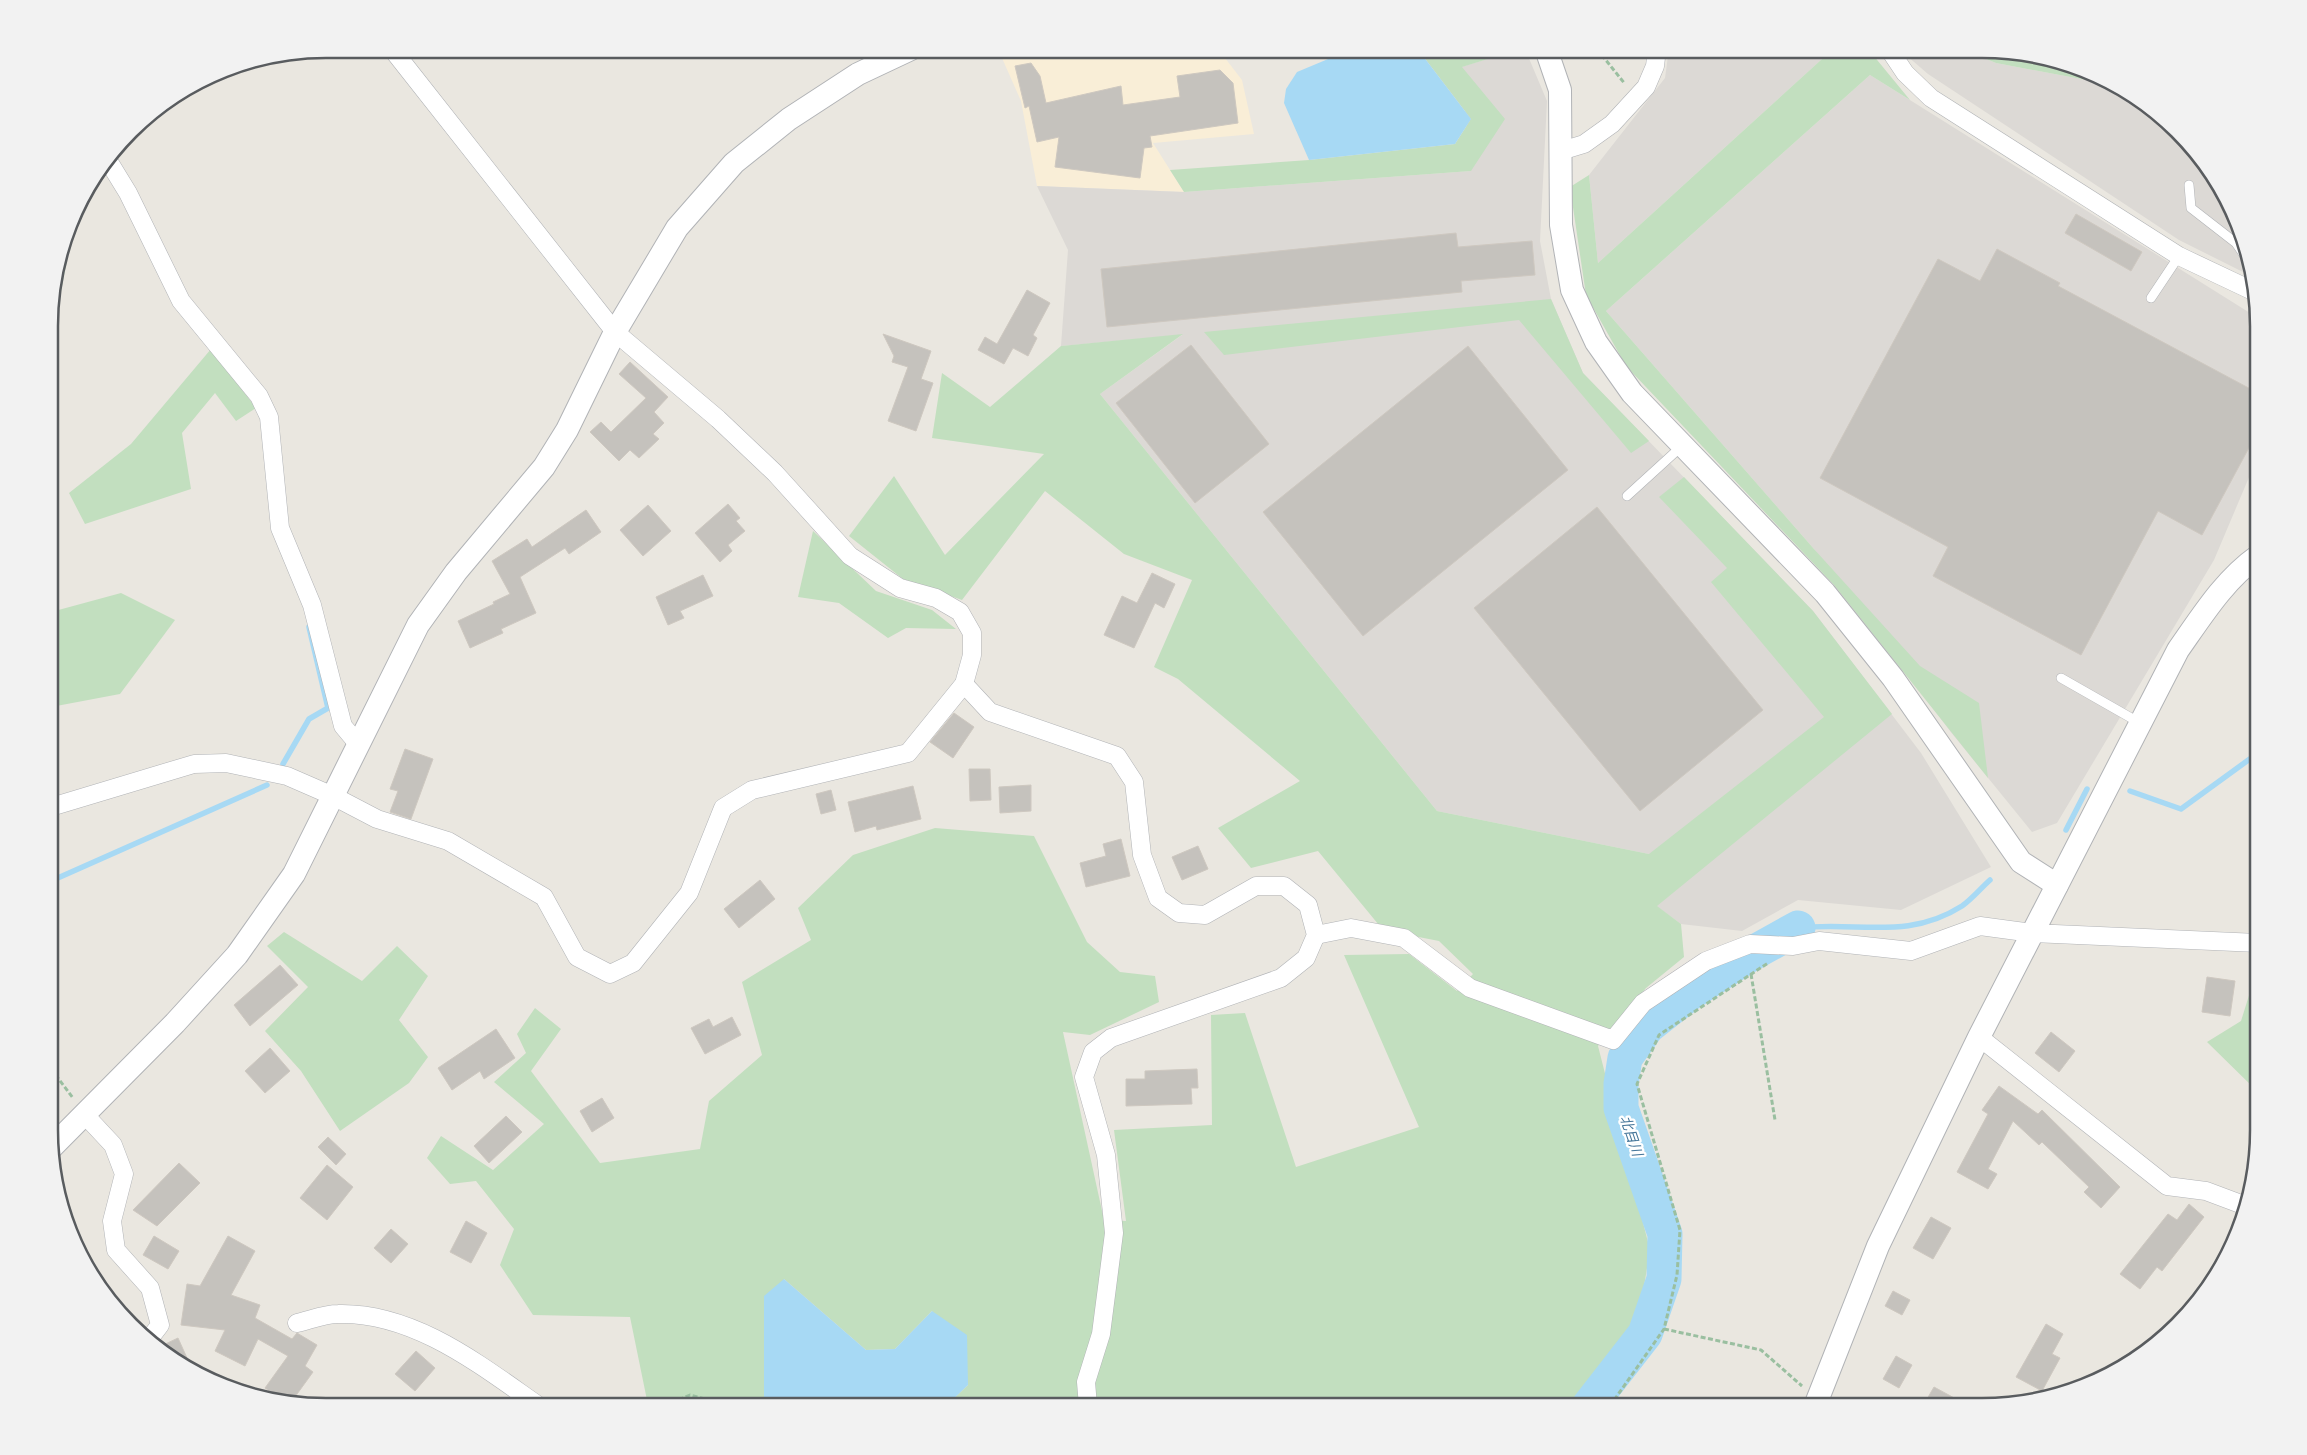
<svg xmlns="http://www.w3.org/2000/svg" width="2307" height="1455" font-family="'Fira Sans Condensed','Noto Sans JP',sans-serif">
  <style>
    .commercial { fill: #f9eed7 }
    .industrial { fill: #dcd9d5 }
    .green { fill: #c2dfbf }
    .water { fill: #a7d9f4 }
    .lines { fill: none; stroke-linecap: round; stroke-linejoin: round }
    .stream { stroke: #a7d9f4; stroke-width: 5.5 }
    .river { stroke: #a7d9f4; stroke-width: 35 }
    .building { fill: #c5c2bd; stroke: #cec8c0 }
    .service-casing { stroke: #b1b3b6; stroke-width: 10 }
    .minor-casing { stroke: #b1b3b6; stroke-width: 19 }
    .tertiary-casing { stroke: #b1b3b6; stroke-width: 24 }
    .path { stroke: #9abfa0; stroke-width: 3; stroke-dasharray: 5 2.5; stroke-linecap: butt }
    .service { stroke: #fff; stroke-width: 9 }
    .minor { stroke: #fff; stroke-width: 18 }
    .tertiary { stroke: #fff; stroke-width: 22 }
    .labels { text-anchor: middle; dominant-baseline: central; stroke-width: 4.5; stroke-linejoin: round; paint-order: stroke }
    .water-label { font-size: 14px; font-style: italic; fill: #45769a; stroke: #fff }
    .rim { fill: none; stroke: #595c5f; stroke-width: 2.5 }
  </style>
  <rect width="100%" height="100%" fill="#eae7e0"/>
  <!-- commercial -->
  <polygon class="commercial" points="998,49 1218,49 1242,80 1254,134 1153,143 1184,192 1037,186 1021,101"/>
  <!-- industrial -->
  <g class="industrial">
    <polygon points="1520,49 1525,49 1547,101 1540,241 1551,299 1583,373 1813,611 1921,753 1991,867 1901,910 1798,900 1742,931 1681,924 1656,906 1649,854 1437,811 1100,394 1182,335 1061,346 1068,250 1037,186 1184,192 1471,171 1461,67"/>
    <polygon points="1669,49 1833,49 1598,263 1589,175 1665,78"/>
    <polygon points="1899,49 1962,49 1996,63 2113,85 2135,95 2177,130 2221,187 2244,237 2251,276 2179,240 1928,74"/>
    <polygon points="1870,75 2258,318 2258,456 2214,560 2057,823 2032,832 1950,731 1814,549 1606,311"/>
  </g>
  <!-- green -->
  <g class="green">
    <polygon points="1434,49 1520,49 1462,67 1505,119 1471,171 1184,192 1170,170 1309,160 1455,144 1471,119 1423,56"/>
    <polygon points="1833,49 1872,49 1873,55 1910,100 1870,75 1606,311 1814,549 1920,666 1979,703 1988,778 1834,585 1626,366 1586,295 1570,187 1589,175 1598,263"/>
    <polygon points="1962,49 1982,49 2070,63 2113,85 1996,63"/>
    <polygon points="67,239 70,244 60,297 51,304 51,290"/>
    <polygon points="1551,299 1583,373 1649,441 1631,453 1519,320 1224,355 1204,332"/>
    <polygon points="1183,334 1100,394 1437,811 1649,854 1824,717 1711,582 1727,568 1659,497 1684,477 1813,611 1892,714 1657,906 1681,924 1684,957 1646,988 1598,1046 1650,1250 1638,1323 1579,1406 946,1406 968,1385 932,1311 895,1349 866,1350 784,1279 764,1401 767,1406 645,1406 648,1405 630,1317 533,1315 500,1265 514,1229 476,1181 450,1184 427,1158 441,1136 493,1170 544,1124 494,1082 526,1053 517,1034 535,1008 561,1029 531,1071 600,1163 700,1149 709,1101 762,1055 742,982 811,940 798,908 853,855 935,828 1034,836 1087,942 1120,972 1155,976 1159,1002 1090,1035 1063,1032 1104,1220 1126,1221 1114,1130 1212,1125 1211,1015 1245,1013 1296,1167 1419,1127 1344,955 1409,954 1457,991 1473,974 1439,941 1383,930 1318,851 1251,868 1218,828 1300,781 1178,679 1154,667 1192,580 1124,554 1045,491 962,600 903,579 849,536 894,476 945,555 1044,454 932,438 942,373 990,407 1061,346"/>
    <polygon points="211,349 256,408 236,421 215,393 182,433 191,489 85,524 69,493 131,444"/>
    <polygon points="813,531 876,591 932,610 956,629 906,628 888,638 839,603 798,597"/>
    <polygon points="121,593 175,620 120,694 51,707 51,612"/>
    <polygon points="284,932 362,981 397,946 428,976 399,1020 428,1057 409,1083 340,1131 301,1071 265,1031 308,987 267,946"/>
    <polygon points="2258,959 2258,1092 2207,1042 2241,1021 2256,973 2256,960"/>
  </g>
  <!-- water -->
  <g class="water">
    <polygon points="1352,49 1413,49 1423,56 1471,119 1455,144 1309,160 1284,103 1286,89 1297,72"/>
    <polygon points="784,1279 866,1350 895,1349 932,1311 967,1335 968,1385 946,1406 767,1406 764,1401 764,1296"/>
  </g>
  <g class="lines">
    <!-- stream -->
    <g class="stream">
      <polyline points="283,764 309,719 328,708 309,627"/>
      <polyline points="2130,791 2181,809 2258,753"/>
      <polyline points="2066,830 2087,789"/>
      <polyline points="51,881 267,785"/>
      <path d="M1798,928C1858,921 1907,941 1962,906C1972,899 1981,888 1990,880"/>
    </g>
    <!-- river -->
    <polyline class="river" points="1589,1406 1645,1334 1664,1279 1665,1234 1621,1108 1621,1084 1625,1058 1647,1027 1690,993 1744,958 1798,928"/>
  </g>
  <!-- building -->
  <g class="building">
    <polygon points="1031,63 1040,76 1046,103 1121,86 1123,105 1180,97 1177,76 1220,70 1233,83 1238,123 1150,136 1152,147 1144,148 1140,178 1055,167 1059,137 1037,142 1029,106 1025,108 1015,66"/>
    <polygon points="2076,214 2142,252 2131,271 2065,233"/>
    <polygon points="1456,233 1458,247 1532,241 1535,275 1461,281 1462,292 1107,327 1101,269"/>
    <polygon points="1997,249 2060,283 2058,286 2258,393 2258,431 2202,535 2158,511 2081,655 1933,576 1948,547 1820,478 1938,259 1980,281"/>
    <polygon points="1027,290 1050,303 1033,335 1037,338 1028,356 1013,348 1004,364 978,350 985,337 997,344"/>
    <polygon points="883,334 931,351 921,379 933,383 916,431 888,421 908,367 892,362 894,356"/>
    <polygon points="1191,345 1269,444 1195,503 1116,403"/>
    <polygon points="1468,346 1568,470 1363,636 1263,512"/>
    <polygon points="630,362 668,397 654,412 664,423 653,434 659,439 639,458 630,450 619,461 590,432 601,422 611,432 646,398 619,374"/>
    <polygon points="728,504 740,518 736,521 745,531 728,545 732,551 720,562 695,533"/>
    <polygon points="648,505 671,531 643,556 620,530"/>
    <polygon points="1597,507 1763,710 1640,811 1474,608"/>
    <polygon points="586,510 601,532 569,554 565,548 520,577 536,613 501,629 503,633 470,648 458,621 494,604 493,602 510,594 492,561 527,539 532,547"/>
    <polygon points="1152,573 1175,584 1164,608 1155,603 1134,648 1104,635 1122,596 1137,603"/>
    <polygon points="703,575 713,596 680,611 684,618 668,625 656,597"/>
    <polygon points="954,713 974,727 953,758 930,742"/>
    <polygon points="405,749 433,759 411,819 390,812 398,791 390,789"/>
    <polygon points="969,769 990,769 991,800 970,801"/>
    <polygon points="1031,785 1031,811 1000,813 999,787"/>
    <polygon points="913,786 921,819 877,830 876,826 855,832 848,802"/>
    <polygon points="831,790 836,810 821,814 816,794"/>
    <polygon points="1121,839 1130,876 1086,887 1080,863 1106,856 1103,844"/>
    <polygon points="1198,846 1208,869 1182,880 1172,857"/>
    <polygon points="760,880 775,899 739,928 724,909"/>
    <polygon points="280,965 298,985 250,1026 234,1005"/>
    <polygon points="2207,977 2235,981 2230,1016 2202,1012"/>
    <polygon points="732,1017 741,1035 705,1054 691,1028 709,1019 713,1027"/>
    <polygon points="496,1029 515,1058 484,1079 480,1071 452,1090 438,1068"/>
    <polygon points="2051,1032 2075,1051 2059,1072 2035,1053"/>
    <polygon points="270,1048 290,1071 265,1093 245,1071"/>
    <polygon points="1197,1069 1198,1088 1191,1088 1192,1104 1126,1106 1126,1079 1145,1079 1145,1071"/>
    <polygon points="1999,1086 2038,1114 2042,1110 2120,1187 2101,1208 2084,1192 2089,1187 2042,1142 2039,1145 2013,1121 1988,1169 1997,1174 1988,1189 1957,1172 1988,1114 1982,1110"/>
    <polygon points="602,1098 614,1118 592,1132 580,1111"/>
    <polygon points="506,1116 522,1132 489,1163 474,1146"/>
    <polygon points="328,1137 346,1154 336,1165 318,1147"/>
    <polygon points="179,1163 200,1183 157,1226 133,1210"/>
    <polygon points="327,1165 353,1187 327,1220 300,1198"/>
    <polygon points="2189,1204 2204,1217 2162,1271 2157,1267 2140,1289 2120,1274 2168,1214 2177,1220"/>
    <polygon points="1931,1217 1951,1228 1933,1259 1913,1248"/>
    <polygon points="466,1221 487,1233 471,1263 450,1252"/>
    <polygon points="391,1229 408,1244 391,1263 374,1248"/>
    <polygon points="154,1236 179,1251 168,1269 143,1255"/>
    <polygon points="228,1236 255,1251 231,1295 260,1305 255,1318 292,1339 297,1333 317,1345 305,1366 313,1372 292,1401 280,1399 265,1388 288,1356 258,1339 245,1366 215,1351 225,1330 181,1325 187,1284 200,1286"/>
    <polygon points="1893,1291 1910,1300 1902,1315 1885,1306"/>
    <polygon points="2046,1324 2063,1334 2052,1354 2060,1358 2042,1391 2016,1377"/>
    <polygon points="178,1338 187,1358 176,1362 159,1347"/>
    <polygon points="416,1351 435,1368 415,1391 395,1374"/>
    <polygon points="1896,1356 1912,1365 1899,1388 1883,1379"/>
    <polygon points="1934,1387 1969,1406 1923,1406"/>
  </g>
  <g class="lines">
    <defs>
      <g id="service">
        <polyline points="2189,185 2191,208 2236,243 2249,262"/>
        <polyline points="2151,298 2179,256"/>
        <polyline points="1627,496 1683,445"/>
        <polyline points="2061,678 2140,723"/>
      </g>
      <g id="minor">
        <polyline points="1889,49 1905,73 1931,98 2179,256 2255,292"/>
        <polyline points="1561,151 1584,144 1612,124 1646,87 1655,66 1657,49"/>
        <polyline points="109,162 128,193 181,301 259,396 269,417 280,528 312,605 343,726 358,744"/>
        <polyline points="964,684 990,712 1117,756 1134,782 1142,855 1158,898 1179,913 1205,915 1256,886 1284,886 1308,905 1316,935 1306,958 1281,978 1111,1038 1093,1052 1084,1077 1106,1155 1114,1233 1101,1334 1086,1382 1088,1406"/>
        <polyline points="51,807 194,764 226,763 287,776 333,796 377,819 448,841 544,897 577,957 610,974 633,963 689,893 723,808 752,790 908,753 964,684 972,655 972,633 960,612 936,598 900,588 850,556 775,473 718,419 615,332 392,49"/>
        <polyline points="1316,935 1351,928 1404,938 1470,988 1613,1040 1643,1003 1706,961 1750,944 1793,946 1819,941 1911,951 1980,926 2032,933 2258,943"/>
        <polyline points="1979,1037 2167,1186 2206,1191 2246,1206"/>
        <polyline points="85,1115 113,1145 124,1174 112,1221 116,1250 150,1288 160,1325 150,1338"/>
        <path d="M297,1323C310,1320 325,1314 338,1314C414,1312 480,1365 539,1406"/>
      </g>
      <g id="tertiary">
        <polyline points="1546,49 1560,90 1561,225 1572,290 1596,342 1632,393 1825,593 1893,678 2021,862 2057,885"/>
        <polyline points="51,1148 175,1023 237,955 294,874 418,625 456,572 544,467 567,430 615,332 677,228 734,163 789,119 858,74 911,49"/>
        <path d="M1815,1406L1878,1246L1979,1037L2178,650C2202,616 2224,580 2258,556"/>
      </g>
    </defs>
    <!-- service casing -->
    <use href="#service" class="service-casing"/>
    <!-- minor casing -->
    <use href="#minor" class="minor-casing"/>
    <!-- tertiary casing -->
    <use href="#tertiary" class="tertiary-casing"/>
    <!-- path -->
    <g class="path">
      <polyline points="1597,49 1625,84"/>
      <polyline points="1751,974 1775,1120"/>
      <polyline points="51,1069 73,1098"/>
      <polyline points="1664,1329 1761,1350 1802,1386"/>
      <polyline points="665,1406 690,1395 731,1406"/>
      <polyline points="1610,1406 1664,1329 1677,1275 1680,1230 1637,1084 1659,1035 1768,963"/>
    </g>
    <!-- service -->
    <use href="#service" class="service"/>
    <!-- minor -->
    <use href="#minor" class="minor"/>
    <!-- tertiary -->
    <use href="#tertiary" class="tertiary"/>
  </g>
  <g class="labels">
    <!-- water labels -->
    <g class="water-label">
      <text transform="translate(1631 1136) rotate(71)">北目川</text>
    </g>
  </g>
  <!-- crop -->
  <path d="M0 0H2307V1455H0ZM326 58H1982A268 268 0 0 1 2250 326V1130A268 268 0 0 1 1982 1398H326A268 268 0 0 1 58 1130V326A268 268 0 0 1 326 58Z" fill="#f2f2f2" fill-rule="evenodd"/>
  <path class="rim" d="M326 58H1982A268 268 0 0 1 2250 326V1130A268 268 0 0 1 1982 1398H326A268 268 0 0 1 58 1130V326A268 268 0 0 1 326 58Z"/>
</svg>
